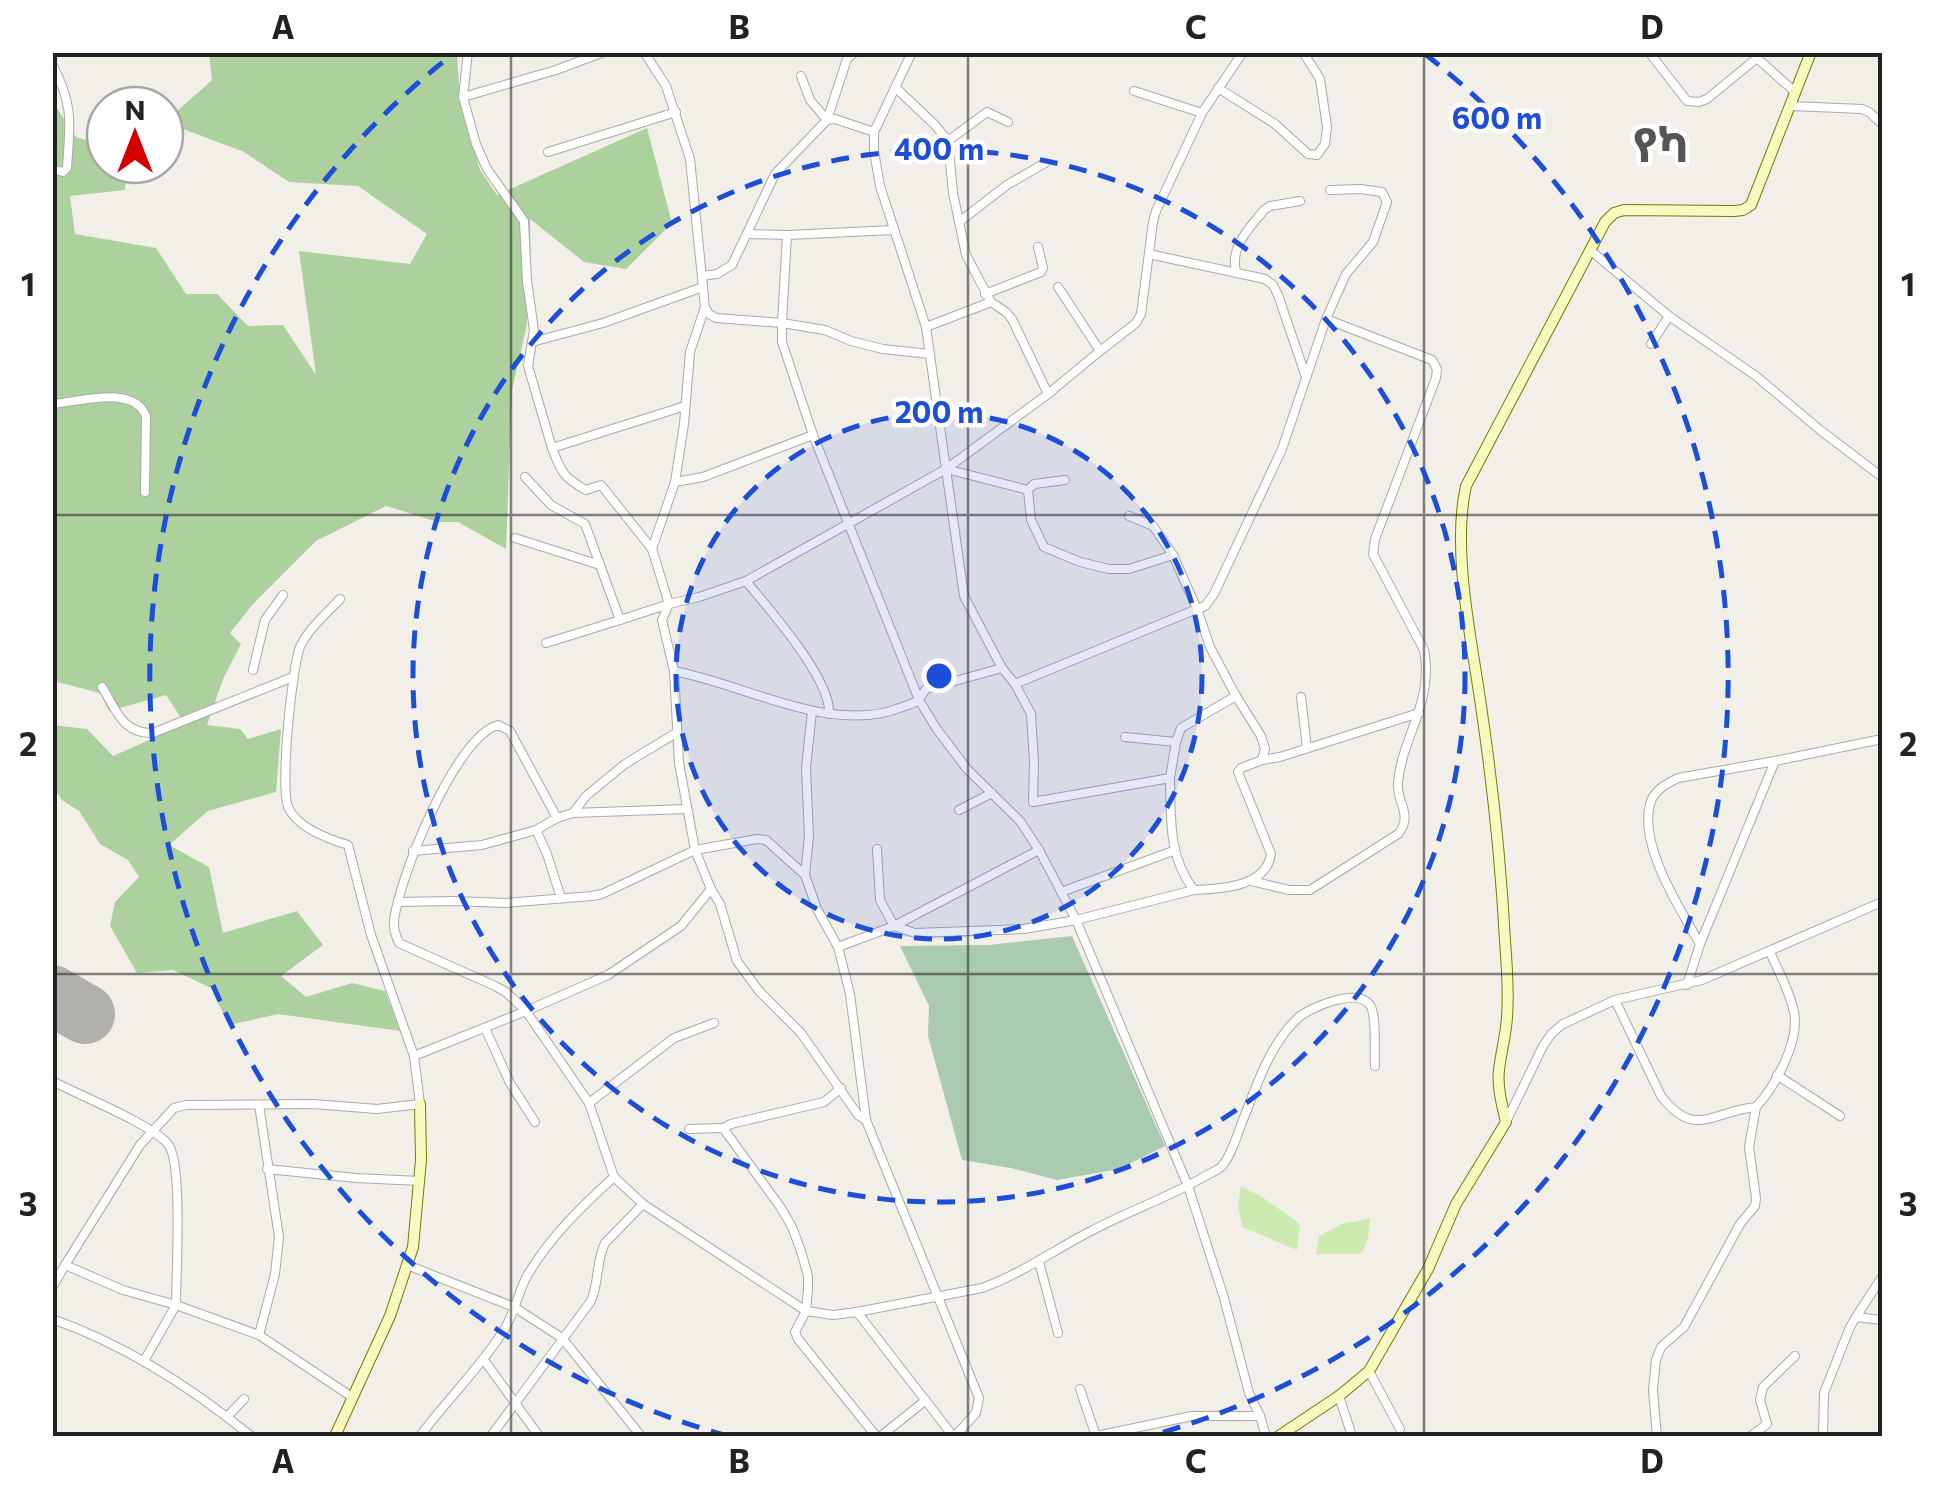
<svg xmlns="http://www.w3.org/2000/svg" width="1935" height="1489" font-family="Commissioner,'Noto Sans Ethiopic',sans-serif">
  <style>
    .grass { fill: #cdebb0 }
    .forest { fill: #add19e }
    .cemetery { fill: #aacbaf }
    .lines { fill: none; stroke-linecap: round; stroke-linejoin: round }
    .runway { stroke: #b1b0ac; stroke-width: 60 }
    .street-casing { stroke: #a9a9a9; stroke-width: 10 }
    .secondary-casing { stroke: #707d05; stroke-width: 12 }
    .street { stroke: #fff; stroke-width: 8 }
    .secondary { stroke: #f7fabf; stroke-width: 10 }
    .grid { fill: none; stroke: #222; stroke-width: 2.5; stroke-opacity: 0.55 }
    .ring { fill: none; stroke: #1d4ed8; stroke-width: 5; stroke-dasharray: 18 12 }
    .labels { text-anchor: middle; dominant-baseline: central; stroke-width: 9; stroke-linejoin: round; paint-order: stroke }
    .district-label { font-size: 48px; font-weight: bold; fill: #555; stroke: #fff }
    .centre { fill: #1d4ed8; stroke: #fff; stroke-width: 5 }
    .ring-label { font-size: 30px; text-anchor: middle; font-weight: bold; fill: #1d4ed8; stroke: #fff; stroke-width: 9; stroke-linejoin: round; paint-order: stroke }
    .neatline { fill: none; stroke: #222; stroke-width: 4 }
    .grid-label { font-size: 32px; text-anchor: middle; font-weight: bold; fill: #222 }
  </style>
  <rect width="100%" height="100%" fill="#f2efe9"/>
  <!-- grass -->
  <g class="grass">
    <polygon points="1241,1186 1262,1197 1300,1224 1297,1250 1242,1227 1238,1205"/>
    <polygon points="1370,1218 1368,1239 1363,1251 1358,1254 1316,1254 1319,1236 1342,1224"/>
  </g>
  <!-- forest -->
  <polygon class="forest" points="209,53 457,53 460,103 480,170 497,195 647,128 672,223 626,269 584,262 530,219 531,285 526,329 512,390 506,549 458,522 438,522 386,506 316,541 253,604 230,633 241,644 223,679 207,725 240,729 248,739 281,729 276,792 208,811 169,845 209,867 223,933 297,911 323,945 281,976 306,997 352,983 385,991 400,1031 278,1014 229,1025 211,988 173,970 137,973 110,926 115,902 139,877 128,860 100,844 79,811 62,800 53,787 53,725 87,729 113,756 185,724 166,695 109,711 100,693 53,681 52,101 76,137 105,146 105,165 128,165 125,190 70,196 75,234 156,248 186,294 217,294 248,326 283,325 316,375 299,251 410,264 427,234 358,186 289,182 244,152 165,122 212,80"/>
  <!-- cemetery -->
  <polygon class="cemetery" points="1072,936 1165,1146 1119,1169 1057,1180 1011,1168 962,1160 928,1036 929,1006 900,946 989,945"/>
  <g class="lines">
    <!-- runway -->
    <polyline class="runway" points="52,995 85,1014"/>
    <defs>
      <g id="street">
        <polyline points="468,52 463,97 476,144 487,169 524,221 527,281 534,330 528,366 552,448"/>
        <polyline points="644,52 666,86 690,159 705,307 690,352 684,424 675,482 703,477 813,435"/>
        <polyline points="912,52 874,132 874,151 880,186 926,327 946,469 1048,394 1100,351"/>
        <polyline points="1649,52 1687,101 1699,102 1707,99 1757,58 1795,92"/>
        <path d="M52,64C74,105 70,124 67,168L63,172L52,169"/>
        <polyline points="801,76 810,100 827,120 847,59 855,52"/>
        <polyline points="896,88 935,125 948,141 953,193 966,255 991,302 1006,312 1012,319 1048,394"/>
        <polyline points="1218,88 1275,124 1308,154 1317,155 1325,144 1327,127 1320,79 1303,52"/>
        <polyline points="1134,91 1202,113"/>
        <polyline points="463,97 556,70 604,52"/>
        <polyline points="1791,106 1862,109 1869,112 1882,124"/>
        <polyline points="948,141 987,112 1008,122"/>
        <polyline points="548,152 676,112"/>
        <polyline points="959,222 1007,185 1045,163"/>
        <polyline points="748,234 787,235 894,230"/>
        <polyline points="787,235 782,323 825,330 851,341 883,349 930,354"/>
        <polyline points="1590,250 1669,316 1756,376 1820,430 1882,477"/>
        <polyline points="1149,254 1265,279 1273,285 1278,295 1306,377"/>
        <path d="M1236,271C1230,246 1249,229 1264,210L1270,206L1300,201"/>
        <polyline points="702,276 717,274 732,265 775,174 827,120 835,119 874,132"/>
        <polyline points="1058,287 1100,351 1136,323 1141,314 1153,222 1156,211 1202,113 1243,52"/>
        <polyline points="985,294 1041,272 1043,268 1038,247"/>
        <polyline points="705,307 709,314 716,318 782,323 782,342 813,435 919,700 936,728 967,769 1020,821 1039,850 1076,920 1188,1186 1224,1298 1249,1393 1260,1416 1266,1436"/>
        <polyline points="1326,319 1346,274 1373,242 1387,202 1382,192 1360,189 1330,190"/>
        <polyline points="926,327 991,302"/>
        <polyline points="532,342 603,323 703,287"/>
        <polyline points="1651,344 1669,316"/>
        <path d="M52,404C80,402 133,384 146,416L145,492"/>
        <polyline points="946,469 1028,490 1031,520 1044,547 1080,562 1109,569 1129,569 1173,555 1197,609 1015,684"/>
        <polyline points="525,477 551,505 585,524 620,620 669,604 652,549 675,482"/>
        <polyline points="1028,490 1034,484 1065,480"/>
        <polyline points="1129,516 1153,526 1173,555"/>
        <polyline points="515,538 600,565"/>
        <path d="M652,549L601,485L586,490C563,477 561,472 552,448L685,406"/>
        <path d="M746,581C769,609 832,680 829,714"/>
        <polyline points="546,643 620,620"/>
        <polyline points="253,670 265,620 283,595"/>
        <path d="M674,671C744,684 834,736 902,707C907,705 913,704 917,701C921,697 923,693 926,689L1002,668"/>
        <path d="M102,687C116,709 122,734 153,733L293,677"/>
        <polyline points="1301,697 1307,748"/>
        <polyline points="1125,737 1176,742"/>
        <polyline points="1262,760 1280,757 1419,713"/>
        <polyline points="1170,778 1176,742 1181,728 1236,696"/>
        <polyline points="959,810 992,793"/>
        <polyline points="573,813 686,809"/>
        <polyline points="536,830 547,854 561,898"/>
        <polyline points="877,849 880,900 894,926 915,933 1024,929 1076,920 1194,890"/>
        <polyline points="413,851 482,845 536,830 557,818 573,813 586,796 625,764 676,733"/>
        <polyline points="805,875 809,836 806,768 812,711"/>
        <polyline points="1061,892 1173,851"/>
        <polyline points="398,902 454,901 505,903 592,896 602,894 695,850 757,839 766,840 805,875 817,909 838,947 850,994 866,1120 979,1398 976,1413 955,1436"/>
        <path d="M1700,944C1680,909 1639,846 1650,804C1654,790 1666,784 1678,778L1775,761L1882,739"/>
        <polyline points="838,947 894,926 1039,850"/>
        <polyline points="1687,985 1700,944 1775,761"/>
        <path d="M1615,1000L1661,1096C1695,1140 1712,1111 1756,1107C1775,1087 1800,1041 1794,1012C1790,991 1778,971 1770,952"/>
        <polyline points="485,1028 510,1083 535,1122"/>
        <polyline points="414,1056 526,1011 608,975 681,926 711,889"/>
        <polyline points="1777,1075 1840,1116"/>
        <path d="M52,1081C79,1095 151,1124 168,1144C183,1162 176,1276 176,1305L259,1335L352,1397"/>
        <polyline points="841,1088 824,1102 731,1124 723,1128 781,1208 792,1227 801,1251 808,1276 808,1289 806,1311 795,1332 798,1339 876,1436"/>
        <polyline points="589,1103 674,1038 714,1023"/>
        <polyline points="259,1105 279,1237 275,1274 259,1335"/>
        <path d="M866,1120L858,1115L801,1033L759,991L737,961L720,904L711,889L695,850L679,763L674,671L662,620L669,604L699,597L746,581L946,469L964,596L1002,668L1015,684L1031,714L1034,761L1033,802L1170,778C1171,818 1168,857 1194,890C1221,889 1266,887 1271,854L1238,772L1241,768L1262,760L1265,749L1261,736L1236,696L1210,647L1197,609L1205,606L1214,594L1282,449L1326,319L1432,360L1437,369L1436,378L1375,539L1373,554L1424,650C1434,701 1403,735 1398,782C1396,803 1414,815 1398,834L1310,890H1289L1251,881"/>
        <polyline points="1507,1120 1543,1046 1552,1033 1563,1024 1615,1000 1702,980 1882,902"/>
        <polyline points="689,1129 723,1128"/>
        <polyline points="267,1169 356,1178 420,1181"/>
        <polyline points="643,1204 806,1311 833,1315 857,1312 953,1436"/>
        <polyline points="1039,1262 1058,1333"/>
        <polyline points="65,1265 123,1290 176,1305 144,1361"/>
        <polyline points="407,1265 514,1307 562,1338 641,1436"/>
        <path d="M52,1288L65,1265L140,1145L174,1108L186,1105L313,1104L377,1109L420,1104L414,1056L371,935L348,845C328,839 299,828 289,809C279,792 292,667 300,647C308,629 327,613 340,599"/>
        <path d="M857,1312L982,1288C1021,1274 1054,1250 1091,1231C1127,1212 1166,1198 1202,1178C1208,1174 1217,1171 1222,1166C1231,1156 1236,1138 1241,1125C1256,1088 1269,1044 1299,1017C1312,1007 1357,987 1370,1005C1377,1015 1374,1052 1375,1066"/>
        <polyline points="1856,1317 1882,1277"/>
        <path d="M52,1319C124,1344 192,1388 251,1436"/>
        <polyline points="484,1360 539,1436"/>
        <polyline points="1369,1371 1400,1429"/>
        <polyline points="1080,1389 1096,1436 1192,1416 1260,1416"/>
        <polyline points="1339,1396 1352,1436"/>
        <polyline points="227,1417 244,1399"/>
        <polyline points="52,1434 55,1436"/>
        <path d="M420,1436C446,1401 478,1370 502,1333C514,1316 517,1295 527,1276C549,1238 582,1206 614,1177L589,1103L526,1011L506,992L495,986L399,943C396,936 393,929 394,921C399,878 455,737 498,725L510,731L557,818"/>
        <path d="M491,1436L591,1301C599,1283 596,1261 605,1243L643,1204L614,1177"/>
        <polyline points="881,1436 926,1400"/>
        <polyline points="1657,1436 1653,1390 1656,1360 1661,1347 1684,1327 1740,1224 1755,1206 1756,1198 1749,1147 1756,1107"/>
        <polyline points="1751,1436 1767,1424 1760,1400 1763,1387 1795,1356"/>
        <polyline points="1823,1436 1824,1393 1850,1327 1856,1317 1882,1320"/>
      </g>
      <g id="secondary">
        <polyline points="335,1436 390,1316 413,1247 421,1160 420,1104"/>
        <path d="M1279,1436L1339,1396L1369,1371L1428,1269L1456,1204L1506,1122C1502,1105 1497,1087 1499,1070C1501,1052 1506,1035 1507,1017C1509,992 1507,966 1505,941C1501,865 1493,788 1482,713C1473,645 1451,553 1466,486L1605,222L1614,213L1624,210L1734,211L1743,210L1751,205L1811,52"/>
      </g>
    </defs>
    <!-- street casing -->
    <use href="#street" class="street-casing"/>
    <!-- secondary casing -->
    <use href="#secondary" class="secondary-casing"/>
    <!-- street -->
    <use href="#street" class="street"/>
    <!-- secondary -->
    <use href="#secondary" class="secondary"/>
  </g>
  <!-- grid -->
  <path class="grid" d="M511,52V1436M968,52V1436M1424,52V1436M52,515H1882M52,974H1882"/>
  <!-- distance rings -->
  <circle cx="939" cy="676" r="263" fill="#1d4ed8" fill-opacity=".12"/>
  <g class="ring">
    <circle cx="939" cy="676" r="263"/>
    <circle cx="939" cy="676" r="526"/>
    <path d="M728 1436A789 789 0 0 1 453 54M1425 54A789 789 0 0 1 1150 1436"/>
  </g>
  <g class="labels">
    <!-- district labels -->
    <g class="district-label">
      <text x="1661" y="142">የካ</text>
    </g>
  </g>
  <circle cx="939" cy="676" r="15" class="centre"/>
  <g class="ring-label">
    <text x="1497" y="129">600 m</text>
    <text x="939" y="160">400 m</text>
    <text x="939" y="423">200 m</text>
  </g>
  <!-- border -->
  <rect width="1935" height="1489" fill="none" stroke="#ffffff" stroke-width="110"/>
  <!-- north arrow -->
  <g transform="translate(135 135)"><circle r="48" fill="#ffffff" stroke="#a7a7a7" stroke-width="2.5"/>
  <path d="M0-8L18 38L0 25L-18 38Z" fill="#d40000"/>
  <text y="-15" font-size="28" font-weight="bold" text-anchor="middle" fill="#222222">N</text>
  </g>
  <rect x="55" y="55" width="1825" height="1379" class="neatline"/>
  <g class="grid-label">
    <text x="283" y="39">A</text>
    <text x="739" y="39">B</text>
    <text x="1196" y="39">C</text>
    <text x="1652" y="39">D</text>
    <text x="28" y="296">1</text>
    <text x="1908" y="296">1</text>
    <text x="28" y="756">2</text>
    <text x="1908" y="756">2</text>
    <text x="28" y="1216">3</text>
    <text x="1908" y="1216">3</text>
    <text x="283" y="1473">A</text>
    <text x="739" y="1473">B</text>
    <text x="1196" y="1473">C</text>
    <text x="1652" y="1473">D</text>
  </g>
</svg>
